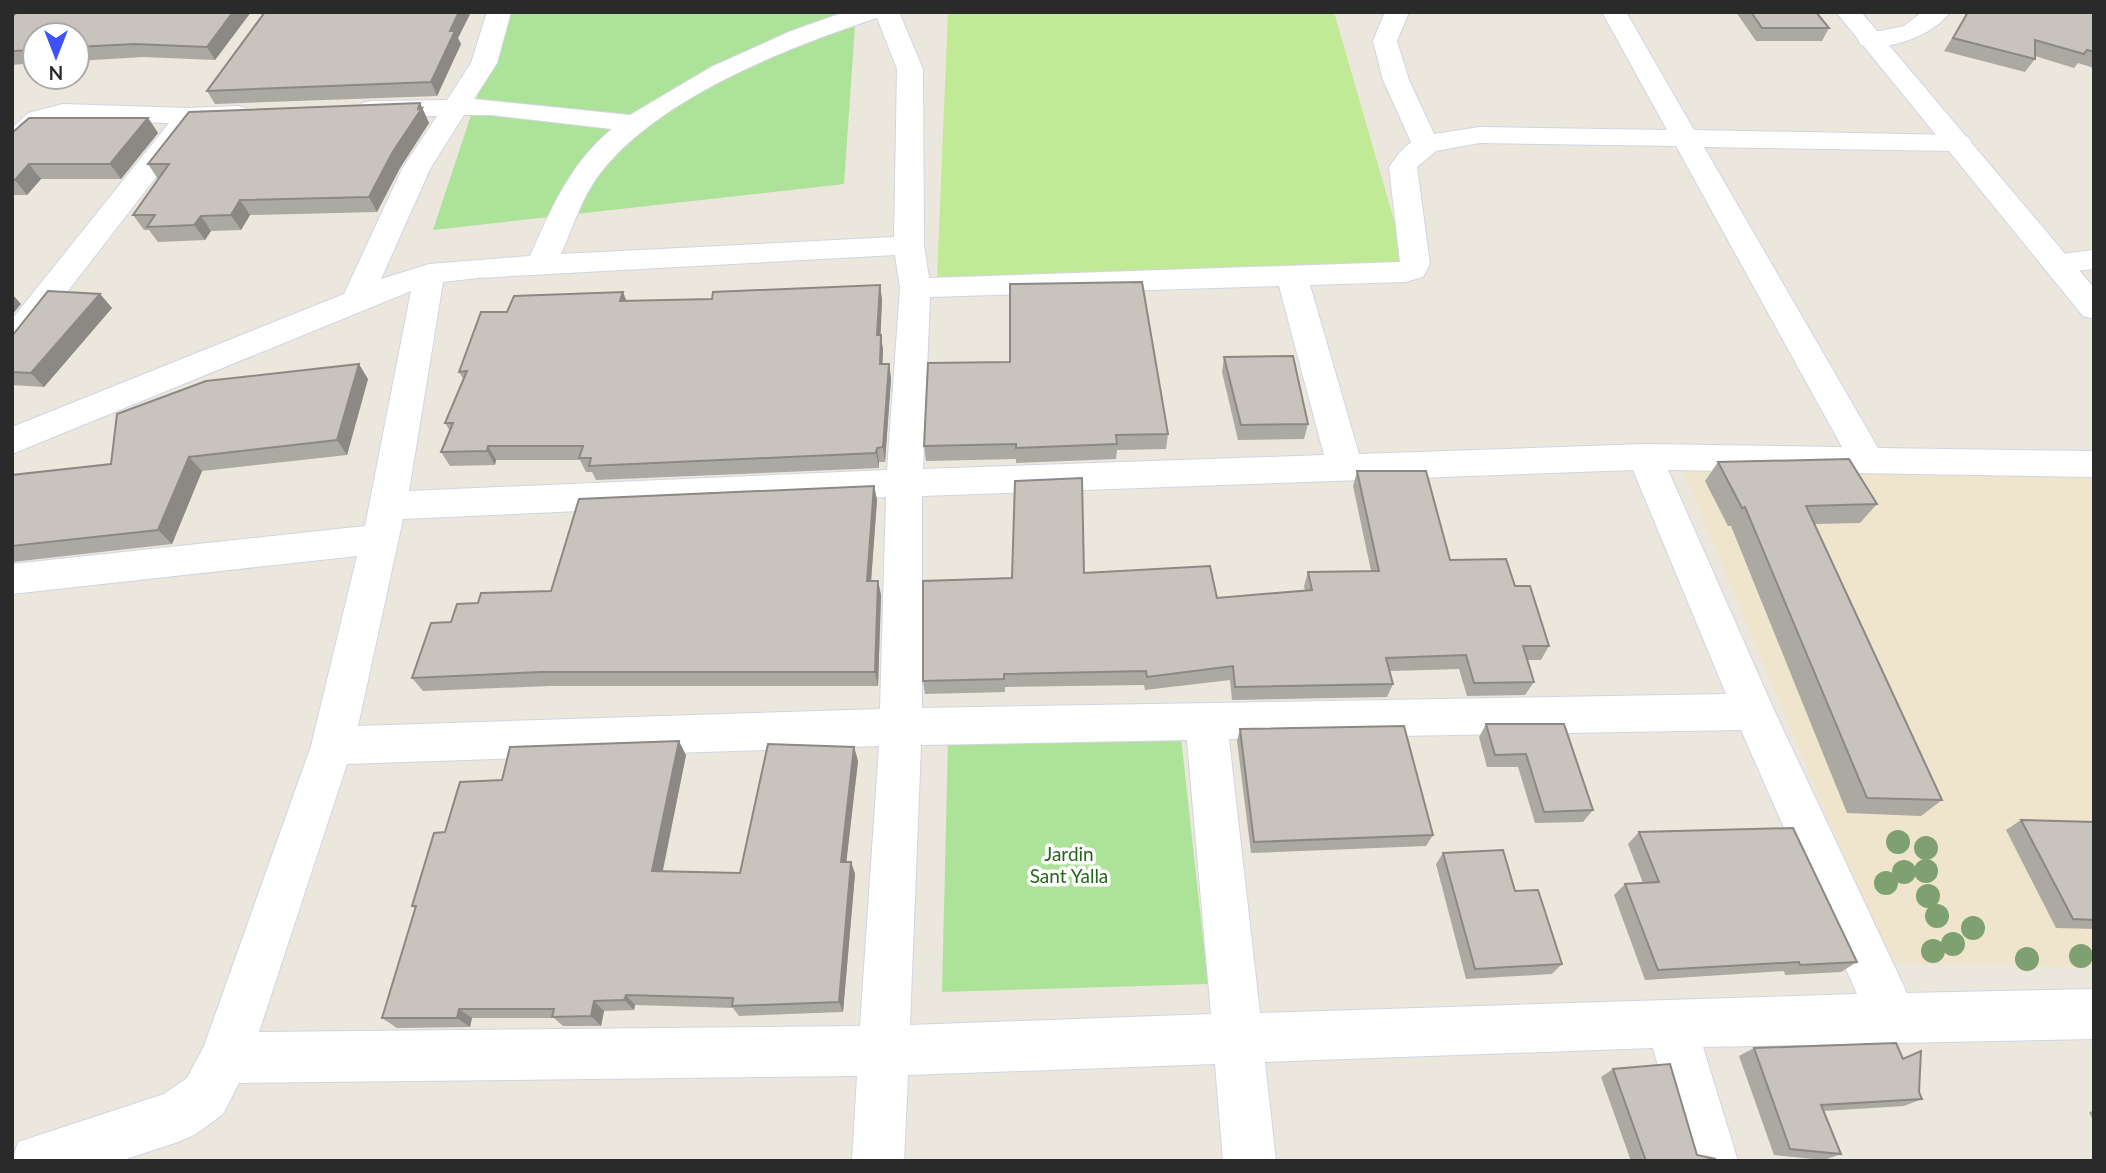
<svg xmlns="http://www.w3.org/2000/svg" width="2106" height="1173" font-family="Lato,sans-serif">
  <style>
    .education { fill: #eee5cc }
    .green { fill: #ade399 }
    .pitch { fill: #c0ea95 }
    .lines { fill: none; stroke-linecap: round; stroke-linejoin: round }
    .street-casing { stroke: #d2d4e3; stroke-width: 2 }
    .secondary-casing { stroke: #d2d4e3; stroke-width: 2 }
    .street { fill: #fff; fill-rule: evenodd }
    .secondary { fill: #fff; fill-rule: evenodd }
    .tree { fill: #7fa171 }
    .wall { fill: #aca8a2 }
    .shaded-wall { fill: #8c8884 }
    .building { fill: #c8c3bc; stroke: #8c8884; stroke-width: 2 }
    .labels { text-anchor: middle; dominant-baseline: central; stroke-width: 7; stroke-linejoin: round; paint-order: stroke }
    .park-label { font-size: 19px; fill: #25671a; stroke: #fff }
  </style>
  <rect width="100%" height="100%" fill="#ece7dc"/>
  <!-- education -->
  <polygon class="education" points="1683,470 2094,476 2094,967 1888,963"/>
  <!-- green -->
  <g class="green">
    <polygon points="505,12 856,12 844,184 433,230"/>
    <polygon points="1181,737 1208,984 942,992 948,740"/>
  </g>
  <!-- pitch -->
  <polygon class="pitch" points="948,12 1334,12 1406,262 937,278"/>
  <g class="lines">
    <defs>
      <g id="street">
        <path d="M487,12H511L497,63L474,99L630,115L711,67L791,31L845,12H899L923,69L924,245L929,278L1400,262L1389,167L1400,152L1411,142L1383,80L1373,41L1385,12H1409L1397,41L1409,80L1434,134L1480,127L1667,130L1602,12H1626L1694,130L1958,135L1968,137L1972,143L1968,149L1958,151L1704,147L1878,448L2094,451V477L1668,470L1775,712L1907,993L2094,989V1039L1703,1047L1738,1161H1685L1653,1048L1265,1062L1276,1161H1223L1215,1064L908,1075L904,1161H852L857,1076L239,1083L223,1114L196,1134L178,1142L120,1161H12L18,1142L164,1094L187,1078L204,1046L311,746L357,556L12,594V564L365,526L411,291L12,454V427L344,294L402,169L437,116L371,117L362,115L358,109L362,103L371,101L447,100L471,63ZM877,18L897,69L894,237L561,254C573,227 582,196 601,172C660,97 788,47 877,18ZM464,115H491L612,129C571,162 551,209 530,256L429,264L381,279L430,169ZM1480,143L1676,146L1842,447L1645,444L1359,454L1310,285L1405,282L1423,277L1430,264L1417,167L1436,151ZM895,255L900,288L887,470L409,491L443,282L478,278ZM1279,286L1324,455L923,469L930,297ZM1633,470L1726,694L922,708V496ZM886,497L880,709L358,726L403,519ZM1741,730L1857,994L1260,1013L1229,739ZM1187,740L1211,1014L910,1025L921,745ZM879,746L860,1026L259,1032L347,764Z"/>
        <path d="M1922,12H1950C1934,35 1888,52 1861,45L1858,40L1861,35L1904,26Z"/>
        <path d="M63,104L188,108L237,106L246,108L250,114L246,120L193,124L194,126L191,132L23,349L12,352V319L169,123C144,123 66,114 47,125C33,132 28,147 12,151V128L28,113Z"/>
        <polygon points="2094,250 2094,269 2056,273 2045,270 2041,263 2045,256"/>
      </g>
      <polygon id="secondary" points="1836,12 1861,12 2094,288 2094,319 2083,316"/>
    </defs>
    <!-- street casing -->
    <use href="#street" class="street-casing"/>
    <!-- secondary casing -->
    <use href="#secondary" class="secondary-casing"/>
    <!-- street -->
    <use href="#street" class="street"/>
    <!-- secondary -->
    <use href="#secondary" class="secondary"/>
  </g>
  <!-- trees -->
  <g class="tree">
    <circle cx="1898" cy="842" r="12"/>
    <circle cx="1926" cy="848" r="12"/>
    <circle cx="1926" cy="871" r="12"/>
    <circle cx="1904" cy="872" r="12"/>
    <circle cx="1886" cy="883" r="12"/>
    <circle cx="1928" cy="896" r="12"/>
    <circle cx="1937" cy="916" r="12"/>
    <circle cx="1973" cy="928" r="12"/>
    <circle cx="1953" cy="944" r="12"/>
    <circle cx="1933" cy="951" r="12"/>
    <circle cx="2081" cy="956" r="12"/>
    <circle cx="2027" cy="959" r="12"/>
  </g>
  <!-- wall -->
  <g class="wall">
    <polygon points="251,12 215,60 143,57 77,61 77,35 35,35 35,63 12,65 12,17"/>
    <polygon points="265,12 471,12 458,38 461,44 437,96 215,104 207,91"/>
    <polygon points="1736,12 1816,12 1829,28 1822,41 1756,41"/>
    <polygon points="1966,12 2094,12 2094,68 2078,63 2074,68 2035,56 2035,59 2025,72 1944,51 1964,19"/>
    <polygon points="420,103 429,123 400,168 377,212 250,215 241,230 211,231 205,240 158,242 149,230 144,230 133,215 158,179 148,164"/>
    <polygon points="148,118 158,133 121,179 41,179 27,195 12,195 12,133"/>
    <polygon points="880,285 882,300 880,335 883,350 882,364 889,364 891,379 885,462 879,462 879,468 596,480 592,472 586,472 580,460 496,460 495,465 450,466 441,452 450,431 445,423 464,380 459,372 507,312 626,301 712,299"/>
    <polygon points="100,294 112,308 44,387 12,385 12,336"/>
    <polygon points="1224,357 1308,424 1304,439 1238,440 1222,372"/>
    <polygon points="928,363 1168,434 1166,449 1117,450 1116,459 1016,463 1016,459 926,461 924,446"/>
    <polygon points="368,379 347,455 202,471 172,544 12,562 12,475 111,464"/>
    <polygon points="1718,462 1877,504 1860,523 1815,524 1942,800 1921,816 1847,813 1731,526 1728,526 1705,481"/>
    <polygon points="1357,471 1450,560 1515,586 1549,646 1541,660 1527,660 1534,682 1525,695 1467,696 1459,669 1390,671 1393,684 1387,697 1232,700 1230,680 1145,690 1144,685 1005,687 1005,692 925,694 923,681 1012,578 1084,573 1217,598 1305,591 1304,586 1308,572 1371,571 1353,486"/>
    <polygon points="874,486 877,500 871,581 878,581 881,595 878,686 550,686 423,691 412,678 451,622 478,603 551,591"/>
    <polygon points="1486,724 1564,724 1593,810 1583,822 1535,823 1518,767 1487,767 1479,737"/>
    <polygon points="1240,729 1433,835 1426,846 1251,853 1237,741"/>
    <polygon points="854,747 858,761 846,862 851,862 855,874 843,1012 739,1016 733,1008 635,1005 634,1010 604,1011 601,1026 563,1026 554,1018 472,1018 470,1027 397,1028 382,1018 416,909 412,906 445,832 502,780 686,755 663,871 740,873"/>
    <polygon points="2021,820 2094,822 2094,929 2056,928 2006,830"/>
    <polygon points="1639,832 1857,962 1841,972 1785,975 1784,971 1645,980 1614,895 1625,884 1643,883 1628,844"/>
    <polygon points="1443,853 1562,964 1552,974 1466,979 1436,864"/>
    <polygon points="1754,1048 1919,1092 1922,1099 1904,1106 1823,1111 1841,1154 1824,1160 1774,1155 1739,1056"/>
    <polygon points="1613,1069 1697,1155 1716,1159 1711,1161 1631,1161 1601,1077"/>
    <polygon points="2094,1111 2094,1122 2089,1112"/>
  </g>
  <!-- shaded-wall -->
  <g class="shaded-wall">
    <polygon points="233,12 251,12 215,60 207,47"/>
    <polygon points="459,12 471,12 458,38 461,44 437,96 431,82 450,31"/>
    <polygon points="420,103 429,123 400,168 377,212 369,197 392,153"/>
    <polygon points="148,118 158,133 121,179 110,164"/>
    <polygon points="29,164 41,179 27,195 15,180"/>
    <polygon points="240,200 250,215 241,230 231,215"/>
    <polygon points="201,216 211,231 205,240 194,225"/>
    <polygon points="880,285 882,300 880,350 877,335"/>
    <polygon points="623,292 629,307 620,301"/>
    <polygon points="12,294 21,304 12,315"/>
    <polygon points="100,294 112,308 44,387 31,373"/>
    <polygon points="881,335 883,350 882,379 880,364"/>
    <polygon points="359,364 368,379 347,455 337,440"/>
    <polygon points="889,364 891,379 885,462 883,447"/>
    <polygon points="488,446 496,460 495,465 487,451"/>
    <polygon points="877,448 879,462 879,468 876,453"/>
    <polygon points="189,457 202,471 172,544 158,530"/>
    <polygon points="874,486 877,500 870,595 867,581"/>
    <polygon points="878,581 881,595 878,686 875,672"/>
    <polygon points="679,741 686,755 660,883 652,871"/>
    <polygon points="854,747 858,761 845,874 841,862"/>
    <polygon points="851,862 855,874 843,1012 839,1002"/>
    <polygon points="626,995 635,1005 634,1010 624,1000"/>
    <polygon points="594,1001 604,1011 601,1026 591,1016"/>
    <polygon points="459,1009 472,1018 470,1027 457,1018"/>
  </g>
  <!-- building -->
  <g class="building">
    <polygon points="17,12 233,12 207,47 134,44 77,47 77,35 35,35 35,50 12,51 12,17"/>
    <polygon points="265,12 459,12 450,31 455,31 431,82 207,91"/>
    <polygon points="1751,12 1816,12 1829,28 1762,28"/>
    <polygon points="1968,12 2094,12 2094,52 2087,50 2084,54 2035,40 2035,59 1953,38"/>
    <polygon points="420,103 418,109 422,108 392,153 369,197 240,200 231,215 201,216 194,225 147,227 155,215 133,215 169,164 148,164 189,112"/>
    <polygon points="29,118 148,118 110,164 29,164 15,180 12,180 12,133"/>
    <polygon points="1142,282 1168,434 1116,435 1117,444 1016,448 1016,444 924,446 928,363 1010,362 1010,284"/>
    <polygon points="880,285 877,335 881,335 880,364 889,364 883,447 877,448 876,453 589,466 591,458 579,458 583,446 488,446 487,451 441,452 453,423 445,423 467,371 459,372 481,312 507,312 514,296 623,292 620,301 712,299 713,292"/>
    <polygon points="48,291 100,294 31,373 12,372 12,336"/>
    <polygon points="1293,356 1308,424 1241,425 1224,357"/>
    <polygon points="359,364 337,440 189,457 158,530 12,546 12,475 111,464 117,414 206,381"/>
    <polygon points="1849,459 1877,504 1806,506 1942,800 1867,798 1745,507 1742,508 1718,462"/>
    <polygon points="1357,471 1426,471 1450,560 1506,559 1515,586 1530,586 1549,646 1523,646 1534,682 1474,683 1466,655 1386,658 1393,684 1235,687 1233,666 1147,677 1146,671 1004,674 1004,679 923,681 923,581 1012,578 1015,481 1082,478 1084,573 1210,566 1217,598 1312,590 1308,572 1379,571"/>
    <polygon points="874,486 867,581 878,581 875,672 541,672 412,678 431,623 451,622 457,604 478,603 481,593 551,591 579,499"/>
    <polygon points="1486,724 1564,724 1593,810 1544,812 1526,754 1495,755"/>
    <polygon points="1404,726 1433,835 1254,842 1240,729"/>
    <polygon points="679,741 652,871 740,873 768,744 854,747 841,862 851,862 839,1002 732,1006 733,998 626,995 624,1000 594,1001 591,1016 552,1017 554,1009 459,1009 457,1018 382,1018 416,906 412,906 434,833 445,832 460,782 502,780 510,747"/>
    <polygon points="2021,820 2094,822 2094,920 2073,919"/>
    <polygon points="1793,828 1857,962 1800,965 1799,962 1658,970 1625,884 1659,882 1639,832"/>
    <polygon points="1503,850 1515,891 1538,890 1562,964 1475,969 1443,853"/>
    <polygon points="1896,1043 1903,1059 1921,1051 1919,1092 1922,1099 1821,1105 1841,1154 1790,1149 1754,1048"/>
    <polygon points="1670,1064 1697,1155 1716,1159 1709,1159 1710,1161 1646,1161 1613,1069"/>
  </g>
  <g class="labels">
    <!-- park labels -->
    <g class="park-label">
      <text x="1069" y="853">Jardin<tspan x="1069" dy="22">Sant Yalla</tspan></text>
    </g>
  </g>
  <!-- border -->
  <rect width="2106" height="1173" fill="none" stroke="#2a2a2a" stroke-width="28"/>
  <!-- north arrow -->
  <g transform="translate(56 56) rotate(180)"><circle r="33" fill="#ffffff" stroke="#aaaaaa" stroke-width="2"/>
  <path d="M0-5L12 26L0 18L-12 26Z" fill="#3d53f9"/>
  <text y="-10" font-size="19" font-weight="bold" text-anchor="middle" fill="#2a2a2a">N</text>
  </g>
</svg>
